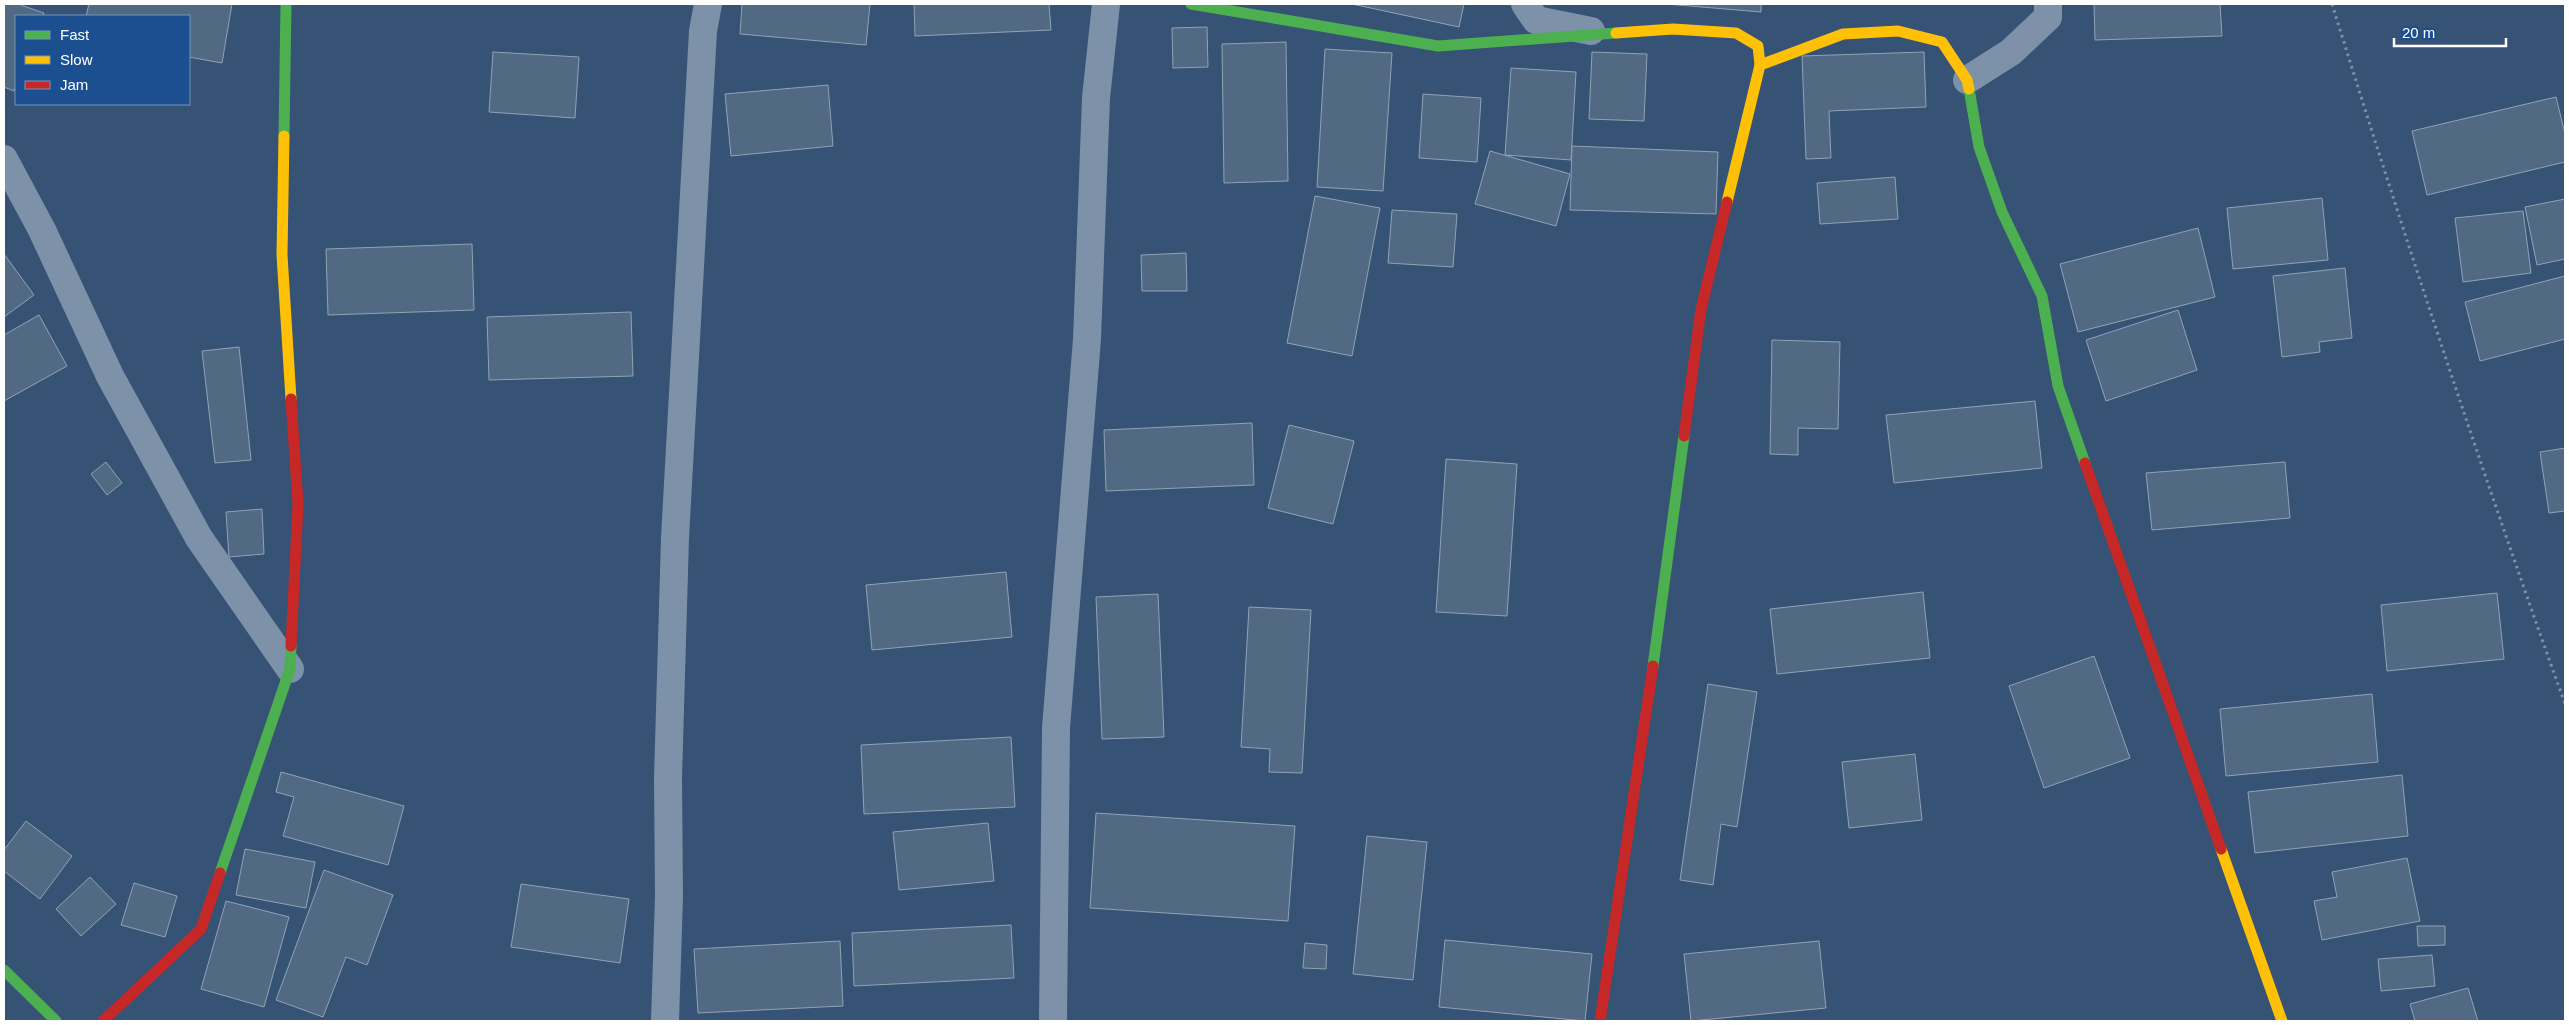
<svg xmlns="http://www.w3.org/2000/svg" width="2569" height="1025" font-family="Helvetica,sans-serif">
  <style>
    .building { fill: #526984; stroke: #92a2b6 }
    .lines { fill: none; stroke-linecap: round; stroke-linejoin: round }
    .path { stroke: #7d92a8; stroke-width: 3; stroke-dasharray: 2.5 4; stroke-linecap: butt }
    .street { stroke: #7d92a8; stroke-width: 28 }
    .fast { stroke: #4caf50; stroke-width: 11 }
    .slow { stroke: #ffc107; stroke-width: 11 }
    .jam { stroke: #c62828; stroke-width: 11 }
  </style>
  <rect width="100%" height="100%" fill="#365274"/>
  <!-- building -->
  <g class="building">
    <polygon points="4,4 18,4 44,13 43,16 16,16 16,85 14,91 4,87"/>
    <polygon points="89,4 232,4 222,63 189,57 189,16 86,16"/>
    <polygon points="742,4 870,4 866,45 740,34"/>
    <polygon points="914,4 1049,4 1051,30 915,36"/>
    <polygon points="1352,4 1464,4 1459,27"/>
    <polygon points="1666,4 1761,4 1761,12"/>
    <polygon points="2094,4 2220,4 2222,36 2095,40"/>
    <polygon points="1207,27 1208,67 1173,68 1172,28"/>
    <polygon points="1286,42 1288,181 1224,183 1222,44"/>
    <polygon points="1325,49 1392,53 1383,191 1317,187"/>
    <polygon points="493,52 579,57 575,118 489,112"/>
    <polygon points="1592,52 1647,54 1644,121 1589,119"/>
    <polygon points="1924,52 1926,107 1829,111 1831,158 1806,159 1802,56"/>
    <polygon points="1511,68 1576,72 1571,160 1505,155"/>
    <polygon points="828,85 833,146 731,156 725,94"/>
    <polygon points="1423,94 1481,98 1477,162 1419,158"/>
    <polygon points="2556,97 2565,134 2565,162 2427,195 2412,131"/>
    <polygon points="1572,146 1718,152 1716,214 1570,210"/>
    <polygon points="1490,151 1570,174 1556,226 1475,204"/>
    <polygon points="1895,177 1898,219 1820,224 1817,183"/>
    <polygon points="1315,196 1380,208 1352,356 1287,343"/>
    <polygon points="2322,198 2328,260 2233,269 2227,208"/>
    <polygon points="2565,199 2565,259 2537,265 2525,207"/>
    <polygon points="1392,210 1457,214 1453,267 1388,263"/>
    <polygon points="2523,211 2531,273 2463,282 2455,218"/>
    <polygon points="2198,228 2215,297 2078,332 2060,264"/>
    <polygon points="472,244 474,310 328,315 326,249"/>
    <polygon points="1186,253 1187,291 1142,291 1141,255"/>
    <polygon points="4,254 34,295 4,317"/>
    <polygon points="2345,268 2352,338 2319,342 2320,352 2282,357 2273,276"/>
    <polygon points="2565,276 2565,339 2480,361 2465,302"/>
    <polygon points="2178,310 2197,370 2106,401 2086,340"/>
    <polygon points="631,312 633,376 489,380 487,317"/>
    <polygon points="39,315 67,366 4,401 4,335"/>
    <polygon points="1772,340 1840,342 1838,429 1798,428 1798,455 1770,454"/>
    <polygon points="239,347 251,460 215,463 202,351"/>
    <polygon points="2035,401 2042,468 1894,483 1886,415"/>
    <polygon points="1252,423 1254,485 1106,491 1104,430"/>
    <polygon points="1289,425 1354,441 1333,524 1268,508"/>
    <polygon points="2565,448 2565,511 2549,513 2540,452"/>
    <polygon points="1446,459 1517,464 1507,616 1436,612"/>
    <polygon points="106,462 122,483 107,495 91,474"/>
    <polygon points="2285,462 2290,518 2152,530 2146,473"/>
    <polygon points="262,509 264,554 229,557 226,512"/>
    <polygon points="1006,572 1012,637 872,650 866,585"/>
    <polygon points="1923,592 1930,658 1777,674 1770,609"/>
    <polygon points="2497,593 2504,659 2387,671 2381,605"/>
    <polygon points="1158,594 1164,737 1102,739 1096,597"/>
    <polygon points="1249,607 1311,610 1302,773 1269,772 1270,749 1241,747"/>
    <polygon points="2094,656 2130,758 2044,788 2009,686"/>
    <polygon points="1708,684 1757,692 1737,827 1721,824 1713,885 1680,880"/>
    <polygon points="2372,694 2378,762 2226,776 2220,709"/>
    <polygon points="1011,737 1015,807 864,814 861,745"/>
    <polygon points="1915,754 1922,820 1849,828 1842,762"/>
    <polygon points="281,772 404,806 388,865 283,836 294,797 276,792"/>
    <polygon points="2402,775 2408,836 2255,853 2248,792"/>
    <polygon points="1096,813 1295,826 1288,921 1090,908"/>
    <polygon points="26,821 72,856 40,899 4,871 4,850"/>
    <polygon points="988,823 994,881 899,890 893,832"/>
    <polygon points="1367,836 1427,842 1413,980 1353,974"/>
    <polygon points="245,849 315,862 306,908 236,895"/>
    <polygon points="2407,858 2420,921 2322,940 2314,901 2337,897 2332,872"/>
    <polygon points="324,870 393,895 367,965 346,957 323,1017 276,1000"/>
    <polygon points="90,877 116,904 81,936 56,909"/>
    <polygon points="134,883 177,896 165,937 121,925"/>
    <polygon points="521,884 629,899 620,963 511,947"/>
    <polygon points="226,901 289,917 264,1007 201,989"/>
    <polygon points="1011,925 1014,978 854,986 852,933"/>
    <polygon points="2417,926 2445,926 2445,945 2418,946"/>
    <polygon points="1445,940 1592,954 1585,1021 1439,1007"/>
    <polygon points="840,941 843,1006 698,1013 694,949"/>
    <polygon points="1819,941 1826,1008 1691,1021 1684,954"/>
    <polygon points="1305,943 1327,945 1326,969 1303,968"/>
    <polygon points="2432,955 2435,986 2381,991 2378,959"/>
    <polygon points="2468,988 2478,1021 2415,1021 2410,1004"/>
  </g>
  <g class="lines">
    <!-- path -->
    <path class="path" d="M2332,4C2405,239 2482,472 2565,704"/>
    <!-- street -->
    <g class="street">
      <polyline points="1525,4 1536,20 1591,31"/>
      <polyline points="1967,80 2011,52 2048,17 2048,4"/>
      <polyline points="4,159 42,230 110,376 199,538 290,669"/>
      <polyline points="665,1021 669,896 668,778 675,538 703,31 708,4"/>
      <polyline points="1053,1021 1056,728 1087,339 1096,98 1106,4"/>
    </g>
    <!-- fast -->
    <g class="fast">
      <polyline points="1191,4 1438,46 1616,33"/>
      <polyline points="1969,89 1979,147 2002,212 2042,296 2058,386 2085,463"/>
      <polyline points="284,136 286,4"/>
      <polyline points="1653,666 1684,436"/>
      <polyline points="220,873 290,669 291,646"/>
      <polyline points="4,970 56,1021"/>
    </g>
    <!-- slow -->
    <g class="slow">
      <polyline points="1616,33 1673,29 1736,33 1758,46 1760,65 1727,202"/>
      <polyline points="1760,65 1843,34 1898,31 1942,42 1967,80 1969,89"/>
      <polyline points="284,136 282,255 291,399"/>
      <polyline points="2221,849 2282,1021"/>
    </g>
    <!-- jam -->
    <g class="jam">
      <polyline points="1684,436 1701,309 1727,202"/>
      <polyline points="2085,463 2221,849"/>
      <polyline points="291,646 298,504 291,399"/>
      <polyline points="103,1021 201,929 220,873"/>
      <polyline points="1600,1021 1653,666"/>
    </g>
  </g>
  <!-- border -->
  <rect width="2569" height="1025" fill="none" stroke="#ffffff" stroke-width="10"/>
  <!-- legend -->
  <rect x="15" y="15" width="175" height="90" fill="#1b4f8f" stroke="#7695bc"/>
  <rect x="25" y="31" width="25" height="8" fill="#4caf50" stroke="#7695bc"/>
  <text x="60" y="40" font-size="15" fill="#ffffff">Fast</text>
  <rect x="25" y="56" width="25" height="8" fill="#ffc107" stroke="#7695bc"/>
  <text x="60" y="65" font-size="15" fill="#ffffff">Slow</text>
  <rect x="25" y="81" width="25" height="8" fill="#c62828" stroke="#7695bc"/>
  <text x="60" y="90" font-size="15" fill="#ffffff">Jam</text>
  <!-- scale -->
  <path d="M2394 38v8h112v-8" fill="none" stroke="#ffffff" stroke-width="2.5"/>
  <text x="2402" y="38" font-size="15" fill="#ffffff" stroke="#1b4f8f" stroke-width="4" paint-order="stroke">20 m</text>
</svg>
